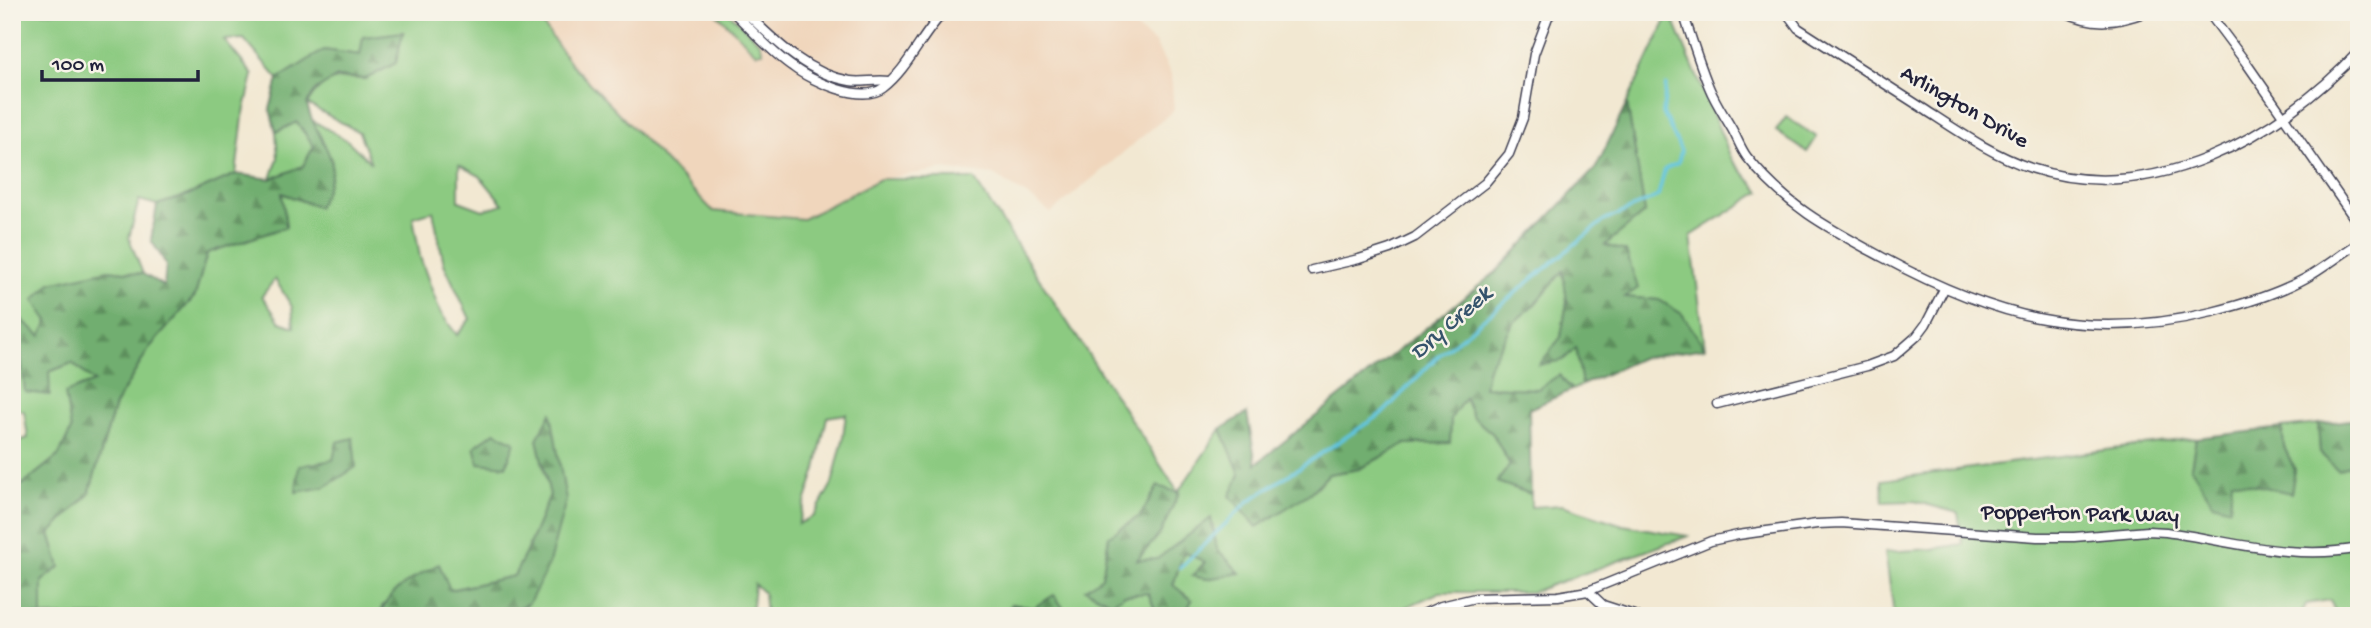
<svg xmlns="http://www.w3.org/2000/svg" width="2371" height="628" font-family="'Gochi Hand',sans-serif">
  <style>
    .built { fill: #f0d6bc }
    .green { fill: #8cca81; stroke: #57765e; stroke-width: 2; fill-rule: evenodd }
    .forest { fill: url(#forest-firs); stroke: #4a6855; stroke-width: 2 }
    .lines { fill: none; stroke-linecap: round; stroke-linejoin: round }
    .stream { stroke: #60c5de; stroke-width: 3.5 }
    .street-casing { stroke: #414052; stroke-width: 11 }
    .street { stroke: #fff; stroke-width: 8 }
    .labels { text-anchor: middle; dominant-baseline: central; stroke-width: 5; stroke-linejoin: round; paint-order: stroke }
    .street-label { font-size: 23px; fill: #22223b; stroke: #f7f3e8 }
    .water-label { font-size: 24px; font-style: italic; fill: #35536c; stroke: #f7f3e8 }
  </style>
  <defs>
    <pattern id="forest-firs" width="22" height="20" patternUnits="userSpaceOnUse" patternTransform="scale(1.75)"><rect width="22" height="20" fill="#71ae6f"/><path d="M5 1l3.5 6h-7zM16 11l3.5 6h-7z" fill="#5c8d5c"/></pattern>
  </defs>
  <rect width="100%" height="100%" fill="#f7f3e8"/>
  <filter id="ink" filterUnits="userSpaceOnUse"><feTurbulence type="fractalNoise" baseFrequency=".0143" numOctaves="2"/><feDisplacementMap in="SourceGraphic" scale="14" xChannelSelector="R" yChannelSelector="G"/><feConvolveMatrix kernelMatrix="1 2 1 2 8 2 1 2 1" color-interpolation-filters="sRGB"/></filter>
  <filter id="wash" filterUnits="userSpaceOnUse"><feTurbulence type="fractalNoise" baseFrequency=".00686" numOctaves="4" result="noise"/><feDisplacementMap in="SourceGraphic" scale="28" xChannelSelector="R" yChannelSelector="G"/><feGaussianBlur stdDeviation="1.57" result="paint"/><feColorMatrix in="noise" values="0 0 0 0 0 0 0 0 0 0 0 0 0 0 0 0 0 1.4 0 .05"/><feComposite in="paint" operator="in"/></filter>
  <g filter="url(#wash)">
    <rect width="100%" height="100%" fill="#f2e8d2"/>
    <!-- built -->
    <polygon class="built" points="534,12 1123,12 1127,21 1155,43 1171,74 1174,110 1051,213 1028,196 993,175 945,169 880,179 803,219 713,211 571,64"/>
    <!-- green -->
    <g class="green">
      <path d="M12,12H534L571,64L713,211L803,219L880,179H974L1178,492L1221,429L1241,474L1310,493L1329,474L1359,469L1405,444L1450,443L1451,418L1465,398L1473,417L1493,434L1510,465L1497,482L1531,494V507L1562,505L1623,525L1688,536L1532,592H1440L1386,616H1184L1192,600L1173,586L1184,551L1205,562L1193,576L1207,579L1239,572L1217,549L1211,519L1157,560H1136L1160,534L1178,493L1158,486L1140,516L1109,536L1102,577L1124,595L1148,593L1158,616H1069L1054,595L1033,608L1011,604L1007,616H766L764,593L754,584L751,616H499L529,603L566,501L537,439L550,495L526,553L514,576L449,590L439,565L382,606L381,616H42V581L60,567L50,533L89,494L115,405L150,347L195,296L207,253L286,227L281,193L318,207L332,162L310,119L348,141L371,163L359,132L307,104C324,77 336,77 366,79L403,33L363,37L361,55L324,50L278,79L244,39L224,40L253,75L243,117L236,174L188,195L157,205L139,200L129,238L143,274L108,270L48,321L41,336L21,319L12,322ZM459,165L480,176L503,204L483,210L459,201ZM433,211L444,264L470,319L457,335L440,312L420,257L413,217ZM275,279L292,307L294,327L280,322L262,296ZM846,414L842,444L832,484L814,516L798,524L816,469L827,417Z"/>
      <polygon points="715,12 728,12 760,43 763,52 756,53"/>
      <polygon points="1670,12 1732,160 1760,192 1691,236 1705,348 1682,314 1659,300 1624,297 1604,245 1645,212 1627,103"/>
      <polygon points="1786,117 1817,137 1807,152 1776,131"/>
      <polygon points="296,122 314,146 303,166 271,179 278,158 276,132"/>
      <polygon points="1563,270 1567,302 1561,337 1577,347 1582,385 1572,390 1559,375 1538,389 1484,387 1488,367 1514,322 1535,304"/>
      <polygon points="12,340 49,372 72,363 95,382 59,455 12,493 12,443 28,438 24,411 12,409"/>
      <polygon points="2318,424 2320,453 2338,469 2359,461 2359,604 2354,616 2337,616 2330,600 2306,604 2301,616 1898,616 1894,613 1885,552 1932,549 1963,544 1958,513 1914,501 1883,502 1882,480 2196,438 2191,468 2230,507 2231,480 2291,492 2295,470 2284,447 2282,428"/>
    </g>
    <!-- forest -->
    <g class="forest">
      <path d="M403,32L396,63L366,79L337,77L316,90L307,104C311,125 325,140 331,160C335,174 324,195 318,207L282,193L286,227L207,253L195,296L150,347L115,405L89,494L50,533L60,567L42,581V616H12V493L59,455L71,430L65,393L94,382L72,363L49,372L50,395L25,392L20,349L12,340V322L21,319L41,336L48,321L34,300L51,283L108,270L143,274L164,286L166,264L151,240L157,205L188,195L236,174L271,179L303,166L314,146L297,122L276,132L270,109L278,79L324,50L360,55L363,37Z"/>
      <polygon points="1627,103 1645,212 1605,245 1626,251 1638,288 1625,297 1659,300 1682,314 1705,348 1641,358 1582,385 1576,348 1563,360 1539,365 1561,337 1567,302 1563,271 1535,304 1514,322 1488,367 1484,387 1538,389 1559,375 1572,390 1529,409 1531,494 1497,482 1510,465 1493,434 1473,417 1465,398 1451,418 1450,443 1405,444 1359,469 1329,474 1310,493 1257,527 1230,496 1240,474 1221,429 1247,413 1256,464 1496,272 1596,168"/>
      <path d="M551,413L566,500L548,567L529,603L499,616H402V614L381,616C384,591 419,575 439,564L450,590L514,576L526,552L550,495L537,439Z"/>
      <polygon points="2359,419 2359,461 2338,470 2320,453 2318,424"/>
      <polygon points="2282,428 2284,447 2295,470 2291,493 2232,480 2230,508 2213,503 2191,468 2196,438"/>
      <polygon points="495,432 515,442 506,466 479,463 474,447"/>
      <polygon points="353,438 356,467 325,487 296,492 299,466 333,460 337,442"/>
      <polygon points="1158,486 1179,493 1160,534 1137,560 1157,559 1211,518 1217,549 1240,573 1207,579 1192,576 1205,562 1184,552 1173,585 1192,600 1184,616 1158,616 1148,593 1124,595 1112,603 1085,589 1102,577 1109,536 1140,516"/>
      <polygon points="1054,595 1069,616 1007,616 1011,604 1033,608"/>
    </g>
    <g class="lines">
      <!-- stream -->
      <polyline class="stream" points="1180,568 1249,501 1384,412 1437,357 1602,222 1658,196 1665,169 1678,163 1681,151 1663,113 1666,85"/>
    </g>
  </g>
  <g filter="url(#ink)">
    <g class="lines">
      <defs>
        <g id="street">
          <path d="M733,12C753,31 771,52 793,67C811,81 862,104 883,88C909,68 921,35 944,12"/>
          <path d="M745,12C775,41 807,74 850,81C863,83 876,79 889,81"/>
          <path d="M1683,12C1691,37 1699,63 1709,87C1715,102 1724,115 1732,129C1737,138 1741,149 1747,157C1786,206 1828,228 1882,257C1993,317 2086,343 2212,312C2244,304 2277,294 2306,278C2324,268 2341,254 2359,243"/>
          <path d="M1786,12L1798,28C1840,55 1882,82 1924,109C1958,131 1992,155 2031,168C2151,208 2279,137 2359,51"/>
          <path d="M2065,12C2093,26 2117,23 2146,12"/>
          <polyline points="2208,12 2247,64 2359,225"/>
          <polyline points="1312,270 1359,259 1390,249 1415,237 1485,183 1509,154 1523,118 1534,54 1548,17 1553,12"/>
          <polyline points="1717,404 1867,366 1894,356 1917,336 1926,324 1944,289"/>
          <polyline points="1588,591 1603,605 1637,616"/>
          <path d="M1419,616L1441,606L1475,598L1558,596L1588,591L1711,541L1738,535L1817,524L1841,523L2037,537H2074L2148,531L2166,532C2231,541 2293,561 2359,548"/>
          <polyline points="1884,616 1888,616"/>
        </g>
      </defs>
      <!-- street casing -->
      <use href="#street" class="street-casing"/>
      <!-- street -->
      <use href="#street" class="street"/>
    </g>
  </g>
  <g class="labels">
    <!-- street labels -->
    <g class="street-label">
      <text transform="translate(1964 108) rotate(30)">Arlington Drive</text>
      <text transform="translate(2080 515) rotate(1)">Popperton Park Way</text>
    </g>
    <!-- water labels -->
    <g class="water-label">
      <text transform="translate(1452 324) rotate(-41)">Dry Creek</text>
    </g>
  </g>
  <!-- margin -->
  <rect width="2371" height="628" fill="none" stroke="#f7f3e8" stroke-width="42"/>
  <!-- scale -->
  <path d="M42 70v10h156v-10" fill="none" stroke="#22223b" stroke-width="3.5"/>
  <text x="52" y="70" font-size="21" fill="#22223b" stroke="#f7f3e8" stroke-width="5" paint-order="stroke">100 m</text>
</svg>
